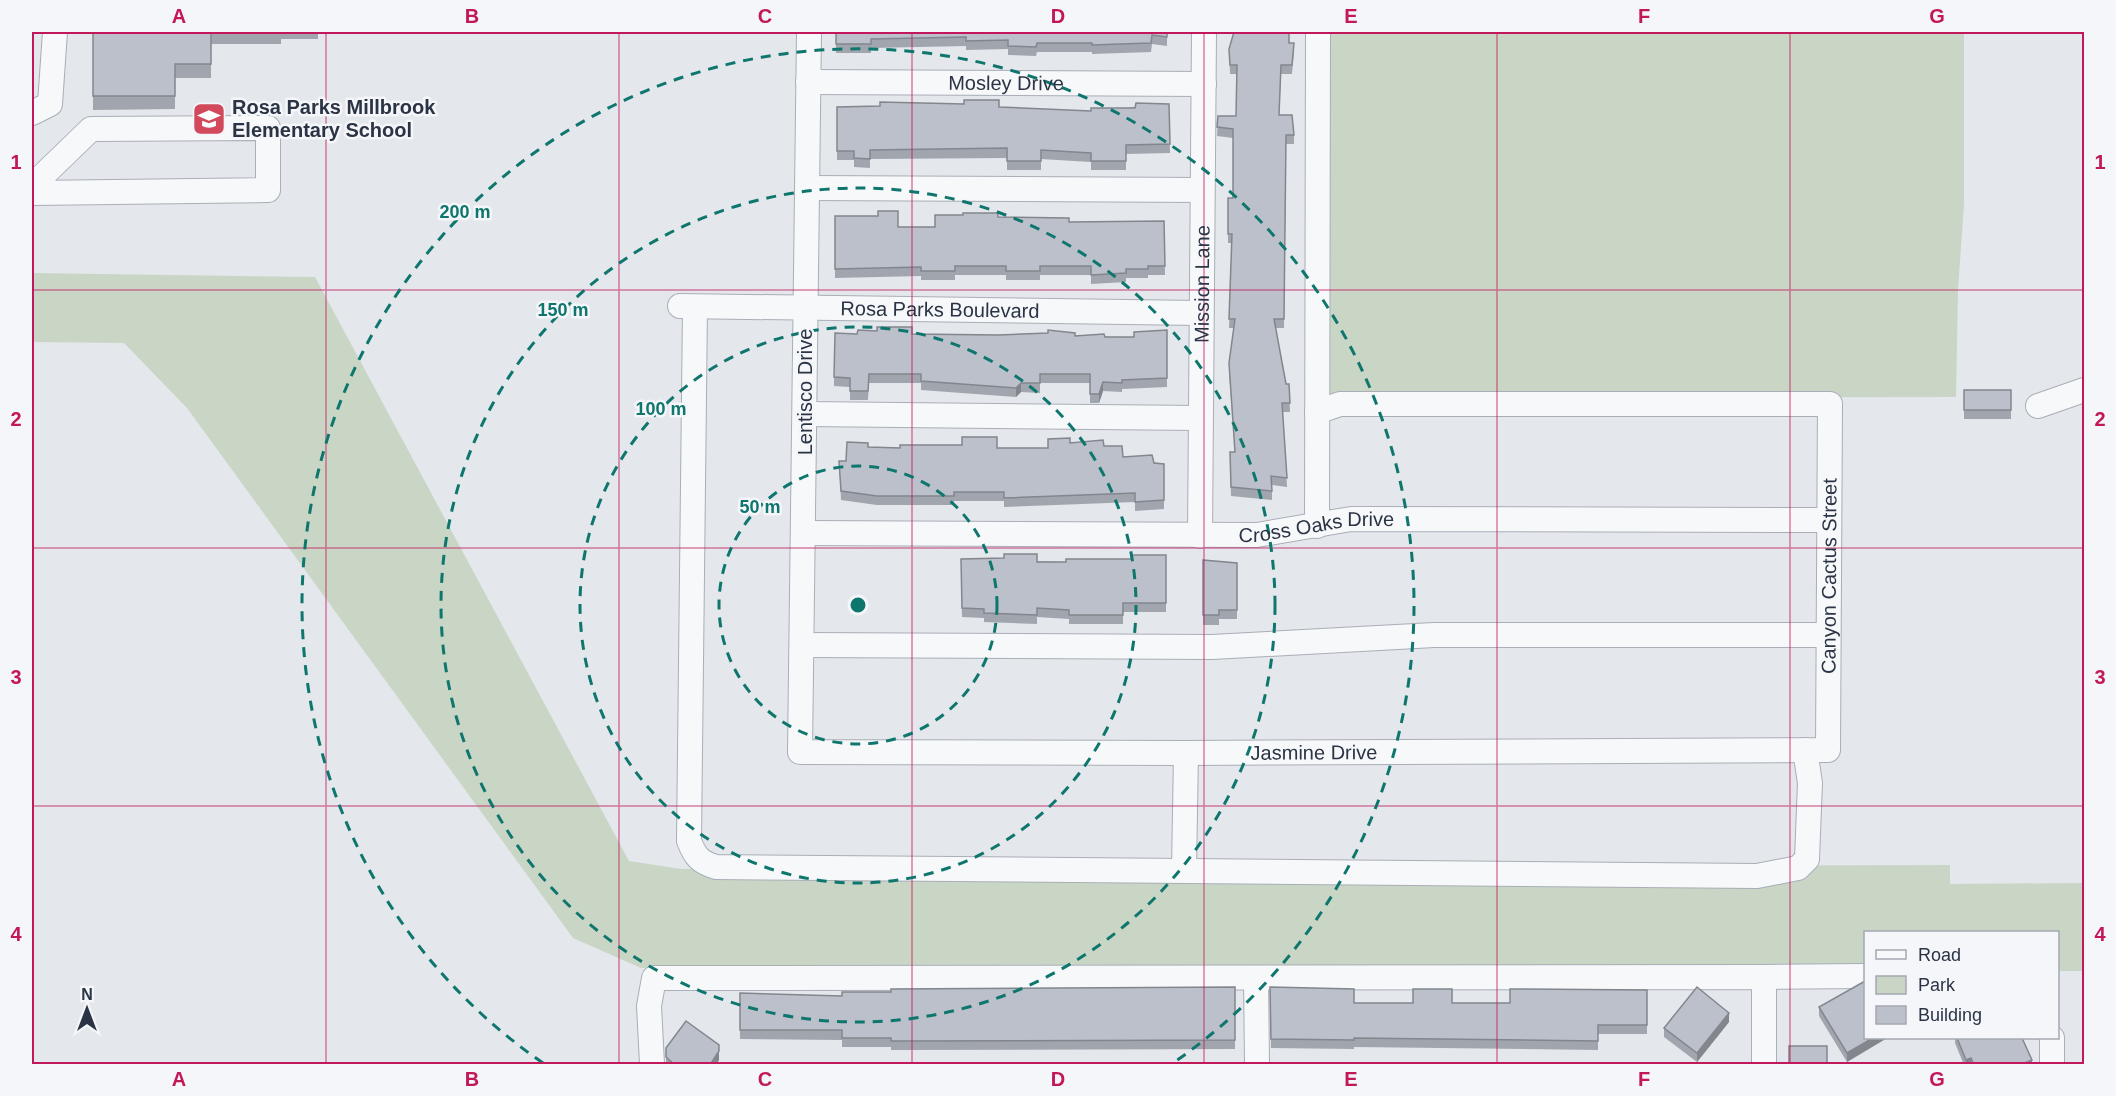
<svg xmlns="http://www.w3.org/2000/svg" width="2116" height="1096" font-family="Helvetica,sans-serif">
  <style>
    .green { fill: #c9d6c5 }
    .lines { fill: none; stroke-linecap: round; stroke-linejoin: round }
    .minor-casing { stroke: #a9aeb7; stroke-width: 26 }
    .minor { stroke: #f7f8fa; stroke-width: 24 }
    .wall { fill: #a1a5ae }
    .shaded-wall { fill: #83868d }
    .building { fill: #bbc0ca; stroke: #83868d; stroke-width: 1.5 }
    .grid { fill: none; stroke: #c2185b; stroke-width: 1.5; stroke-opacity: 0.55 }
    .ring { fill: none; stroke: #0f766e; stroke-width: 3; stroke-dasharray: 10 8 }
    .labels { text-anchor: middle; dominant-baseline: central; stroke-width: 5; stroke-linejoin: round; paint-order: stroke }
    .street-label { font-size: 20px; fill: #2b3445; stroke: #f4f6f9 }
    .poi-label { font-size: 20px; font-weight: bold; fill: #2b3445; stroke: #f4f6f9; text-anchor: start }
    .centre { fill: #0f766e; stroke: #f4f6f9; stroke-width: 3 }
    .ring-label { font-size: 18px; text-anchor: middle; font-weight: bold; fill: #0f766e; stroke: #f4f6f9; stroke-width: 5; stroke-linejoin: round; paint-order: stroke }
    .neatline { fill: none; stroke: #c2185b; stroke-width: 2 }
    .grid-label { font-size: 20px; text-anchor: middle; font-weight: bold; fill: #c2185b }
  </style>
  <rect width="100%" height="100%" fill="#e4e7ec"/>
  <!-- green -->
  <g class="green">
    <polygon points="1322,32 1964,32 1964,204 1958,290 1956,397 1319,398"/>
    <polygon points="32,273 315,277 629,861 681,869 1950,865 1950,884 2084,883 2084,971 2058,971 2058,932 1866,932 1865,970 641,968 573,938 187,408 124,343 32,342"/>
  </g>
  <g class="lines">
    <defs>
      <g id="minor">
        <path id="s1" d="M809,32L800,752L1186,753L1828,750L1830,404H1340L1317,412"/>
        <path id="s2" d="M808,82L1204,84"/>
        <polyline points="32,113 50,104 55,32"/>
        <polyline points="32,186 91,129 268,128 268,190 32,193"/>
        <polyline points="807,188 1202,190"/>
        <path id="s3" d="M680,306L1200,313"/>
        <path d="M695,307L689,841C695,856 699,862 716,867L1757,876L1798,868L1807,859L1810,783L1805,750"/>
        <polyline points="2038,406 2084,390"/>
        <polyline points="805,414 1200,418"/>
        <polyline points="1317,526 1318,32"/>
        <path id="s4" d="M804,533L1257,535L1351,519L1828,520"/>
        <path id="s5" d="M1200,536L1204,32"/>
        <polyline points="802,645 1212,647 1434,635 1828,635"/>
        <polyline points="1184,870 1186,753"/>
        <polyline points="1764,977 1866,976"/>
        <polyline points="1256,978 1257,1064"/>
        <polyline points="2052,1038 2052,1064"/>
        <polyline points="652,1064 649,1006 654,978 1764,977 1764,1064"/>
      </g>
    </defs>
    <!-- minor casing -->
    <use href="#minor" class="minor-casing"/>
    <!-- minor -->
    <use href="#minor" class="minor"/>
  </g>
  <!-- wall -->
  <g class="wall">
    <polygon points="93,32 318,32 318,39 281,39 281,44 211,44 211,78 175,78 175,109 93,110"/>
    <polygon points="836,32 1167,32 1167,46 1152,44 1151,52 1092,54 1092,52 1037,52 1036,56 1008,55 1008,49 966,50 966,46 871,48 871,53 836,53"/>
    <polygon points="1289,43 1294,52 1292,74 1281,74 1279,115 1294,135 1294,144 1286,144 1284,328 1275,328 1286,384 1289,384 1290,412 1283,412 1287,487 1272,485 1272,500 1231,496 1230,452 1235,452 1229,372 1229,363 1234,328 1229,328 1232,243 1228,243 1228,198 1233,198 1233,138 1217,136 1218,116 1236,116 1237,74 1230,74 1229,49"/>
    <polygon points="1169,104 1170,153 1126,154 1126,170 1091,170 1091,162 1041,159 1041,170 1007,170 1007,158 870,159 870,168 854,167 854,160 837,160 837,107 999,107 1091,111"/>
    <polygon points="835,216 898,227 935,227 998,217 1069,222 1164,221 1165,275 1148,275 1148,278 1126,278 1126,282 1091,284 1091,275 1040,275 1040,280 1006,280 1006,275 955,275 955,280 921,280 921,276 835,278"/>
    <polygon points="1167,330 1167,387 1122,389 1122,392 1103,391 1099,403 1090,403 1090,383 1040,383 1040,393 1021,392 1016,397 921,390 921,383 869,383 868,400 850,400 850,387 834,386 834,377 857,334 1134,337"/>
    <rect x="1964" y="390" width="47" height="29"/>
    <polygon points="1070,443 1104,446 1123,457 1164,464 1164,509 1135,511 1135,502 1004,507 1004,501 954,501 954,505 877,505 841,500 839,461 846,461 868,447 900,448 1048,448"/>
    <polygon points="1166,555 1166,612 1123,612 1123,624 1069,624 1069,619 1037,617 1037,624 984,622 984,618 962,617 961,559 1066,562 1131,559"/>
    <polygon points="1203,560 1237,563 1237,619 1219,619 1219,625 1203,625"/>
    <polygon points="1235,987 1235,1049 891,1050 891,1047 842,1047 842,1040 740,1039 740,993 842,996 891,992"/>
    <polygon points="1270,987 1354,1003 1510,1003 1647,990 1647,1034 1598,1034 1598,1050 1354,1047 1354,1049 1271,1048"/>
    <polygon points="1819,1007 1866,1038 1887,1038 1847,1062 1819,1016"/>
    <polygon points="1729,1022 1697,1062 1664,1037 1664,1028"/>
    <polygon points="1955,1038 2022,1038 2032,1065 1964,1065 1955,1043"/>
    <polygon points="666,1048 719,1060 716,1065 666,1065"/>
  </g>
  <!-- shaded-wall -->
  <g class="shaded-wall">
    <polygon points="1103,382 1103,391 1099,403 1099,394"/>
    <polygon points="1021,383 1021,392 1016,397 1016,388"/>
    <polygon points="1729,1013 1729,1022 1697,1062 1697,1053"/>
    <polygon points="1873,1038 1887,1038 1847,1062 1847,1053"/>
    <polygon points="719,1051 719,1060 716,1065 710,1065"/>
    <polygon points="1971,1058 1971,1065 1966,1065 1966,1060"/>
    <polygon points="2032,1060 2032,1065 2020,1065"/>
  </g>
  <!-- building -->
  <g class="building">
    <polygon points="93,32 211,32 211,64 175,64 175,96 93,96"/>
    <polygon points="836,32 1167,32 1167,37 1152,35 1151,43 1092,45 1092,43 1037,43 1036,47 1008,46 1008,40 966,41 966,37 871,39 871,44 836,44"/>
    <polygon points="1234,32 1289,32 1289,43 1294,43 1292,65 1281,65 1279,115 1292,115 1294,135 1286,135 1284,319 1274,319 1286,384 1289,384 1290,403 1282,403 1287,478 1271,476 1272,491 1231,487 1230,452 1235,452 1229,363 1235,319 1229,319 1232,234 1228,234 1228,198 1233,198 1233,129 1217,127 1218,116 1236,116 1237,65 1230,65 1229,49"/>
    <polygon points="964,100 999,100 999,107 1091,111 1091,108 1135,108 1136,103 1169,104 1170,144 1126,145 1126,161 1091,161 1091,153 1041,150 1041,161 1007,161 1007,148 870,150 870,159 854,158 854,151 837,151 837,107 880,106 880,102 964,104"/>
    <polygon points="878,211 898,211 898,227 935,227 935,215 963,215 963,213 998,213 998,217 1069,218 1069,222 1164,221 1165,266 1148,266 1148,269 1126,269 1126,273 1091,275 1091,266 1040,266 1040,271 1006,271 1006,266 955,266 955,271 921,271 921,267 835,269 835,216 878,216"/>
    <polygon points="877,327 912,327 912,334 998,335 1048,333 1048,330 1075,333 1075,336 1104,334 1105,337 1134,337 1134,332 1167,330 1167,378 1122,380 1122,383 1103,382 1099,394 1090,394 1090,374 1040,374 1040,383 1021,383 1016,388 921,381 921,374 869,374 868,391 850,391 850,378 834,377 835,333 857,334 858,330 877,331"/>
    <rect x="1964" y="390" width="47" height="20"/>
    <polygon points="962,437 997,437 997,448 1048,448 1048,439 1070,438 1070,443 1103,440 1104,446 1122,446 1123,457 1152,455 1154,463 1164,464 1164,500 1135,502 1135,493 1004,498 1004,492 954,492 954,496 877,496 841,491 839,461 846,461 847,442 868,443 868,447 900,448 900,445 962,445"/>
    <polygon points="1004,554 1037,554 1037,562 1066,562 1066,559 1131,559 1131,555 1166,555 1166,603 1123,603 1123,615 1069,615 1069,610 1037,608 1037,615 984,613 984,609 962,608 961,559 1004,558"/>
    <polygon points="1203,560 1237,563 1237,610 1219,610 1219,615 1203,615"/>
    <polygon points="1865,981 1866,1038 1873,1038 1847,1053 1819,1007"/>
    <polygon points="1235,987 1235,1040 891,1041 891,1038 842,1038 842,1030 740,1030 740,993 842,996 842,992 891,992 891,989"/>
    <polygon points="1270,987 1354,989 1354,1003 1413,1003 1413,989 1452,989 1452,1003 1510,1003 1510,989 1647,990 1647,1025 1598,1025 1598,1041 1354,1038 1354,1040 1271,1039"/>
    <polygon points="1697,987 1729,1013 1697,1053 1664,1028"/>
    <polygon points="686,1021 719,1045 719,1051 710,1065 675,1065 666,1057 666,1048"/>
    <polygon points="1957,1038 2022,1038 2032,1060 2020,1065 1974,1065 1971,1058 1966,1060"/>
    <rect x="1789" y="1046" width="38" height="19"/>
  </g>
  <!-- grid -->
  <path class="grid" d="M326,32V1064M619,32V1064M912,32V1064M1204,32V1064M1497,32V1064M1790,32V1064M32,290H2084M32,548H2084M32,806H2084"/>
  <!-- distance rings -->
  <g class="ring">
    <circle cx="858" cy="605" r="139"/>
    <circle cx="858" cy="605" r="278"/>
    <circle cx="858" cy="605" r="417"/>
    <path d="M543 1063A556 556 0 1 1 1173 1063"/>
  </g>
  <!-- icons -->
  <defs>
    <symbol id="school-square" viewBox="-11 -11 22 22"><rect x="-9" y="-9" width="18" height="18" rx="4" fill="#d1495b" stroke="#f4f6f9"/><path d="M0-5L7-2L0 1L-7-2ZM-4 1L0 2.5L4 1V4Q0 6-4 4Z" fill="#fff"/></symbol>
  </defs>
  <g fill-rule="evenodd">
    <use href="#school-square" x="190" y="100" width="38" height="38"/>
  </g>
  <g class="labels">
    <!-- street labels -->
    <g class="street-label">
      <text stroke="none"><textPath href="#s2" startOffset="198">Mosley Drive</textPath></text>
      <text stroke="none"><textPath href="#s5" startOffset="252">Mission Lane</textPath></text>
      <text stroke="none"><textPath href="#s3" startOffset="260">Rosa Parks Boulevard</textPath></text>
      <text transform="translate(805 392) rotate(-90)">Lentisco Drive</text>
      <text stroke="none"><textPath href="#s4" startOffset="513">Cross Oaks Drive</textPath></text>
      <text stroke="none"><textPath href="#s1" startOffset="1922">Canyon Cactus Street</textPath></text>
      <text stroke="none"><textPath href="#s1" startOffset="1234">Jasmine Drive</textPath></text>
    </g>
    <!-- poi labels -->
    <g class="poi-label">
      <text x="232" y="107">Rosa Parks Millbrook<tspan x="232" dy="23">Elementary School</tspan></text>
    </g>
  </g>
  <circle cx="858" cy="605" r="9" class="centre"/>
  <g class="ring-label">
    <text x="465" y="218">200 m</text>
    <text x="563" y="316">150 m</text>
    <text x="661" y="415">100 m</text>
    <text x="760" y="513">50 m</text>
  </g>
  <!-- border -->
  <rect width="2116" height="1096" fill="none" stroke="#f4f6f9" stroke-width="66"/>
  <!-- legend -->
  <rect x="1864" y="931" width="195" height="108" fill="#f4f6f9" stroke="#a4a8b1" stroke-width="1.5"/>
  <rect x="1876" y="950" width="30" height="9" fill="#f7f8fa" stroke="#a4a8b1" stroke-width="1.5"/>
  <text x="1918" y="961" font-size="18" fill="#2b3445">Road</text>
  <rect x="1876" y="976" width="30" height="18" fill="#c9d6c5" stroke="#a4a8b1" stroke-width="1.5"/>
  <text x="1918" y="991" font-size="18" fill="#2b3445">Park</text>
  <rect x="1876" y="1006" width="30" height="18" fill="#bbc0ca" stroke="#a4a8b1" stroke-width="1.5"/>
  <text x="1918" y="1021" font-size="18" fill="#2b3445">Building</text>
  <!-- north arrow -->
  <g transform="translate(87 1009)" stroke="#f4f6f9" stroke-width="4.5" paint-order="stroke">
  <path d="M0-4.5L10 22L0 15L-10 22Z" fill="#2b3445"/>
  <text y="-9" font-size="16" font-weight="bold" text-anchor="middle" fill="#2b3445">N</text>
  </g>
  <rect x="33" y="33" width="2050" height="1030" class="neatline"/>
  <g class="grid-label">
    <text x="179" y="23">A</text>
    <text x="472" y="23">B</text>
    <text x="765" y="23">C</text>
    <text x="1058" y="23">D</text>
    <text x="1351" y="23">E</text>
    <text x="1644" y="23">F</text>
    <text x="1937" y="23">G</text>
    <text x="16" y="169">1</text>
    <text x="2100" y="169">1</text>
    <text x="16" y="426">2</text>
    <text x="2100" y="426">2</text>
    <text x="16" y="684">3</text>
    <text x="2100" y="684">3</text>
    <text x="16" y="941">4</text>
    <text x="2100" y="941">4</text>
    <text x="179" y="1086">A</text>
    <text x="472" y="1086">B</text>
    <text x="765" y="1086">C</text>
    <text x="1058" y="1086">D</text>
    <text x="1351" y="1086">E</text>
    <text x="1644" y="1086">F</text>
    <text x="1937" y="1086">G</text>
  </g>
</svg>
